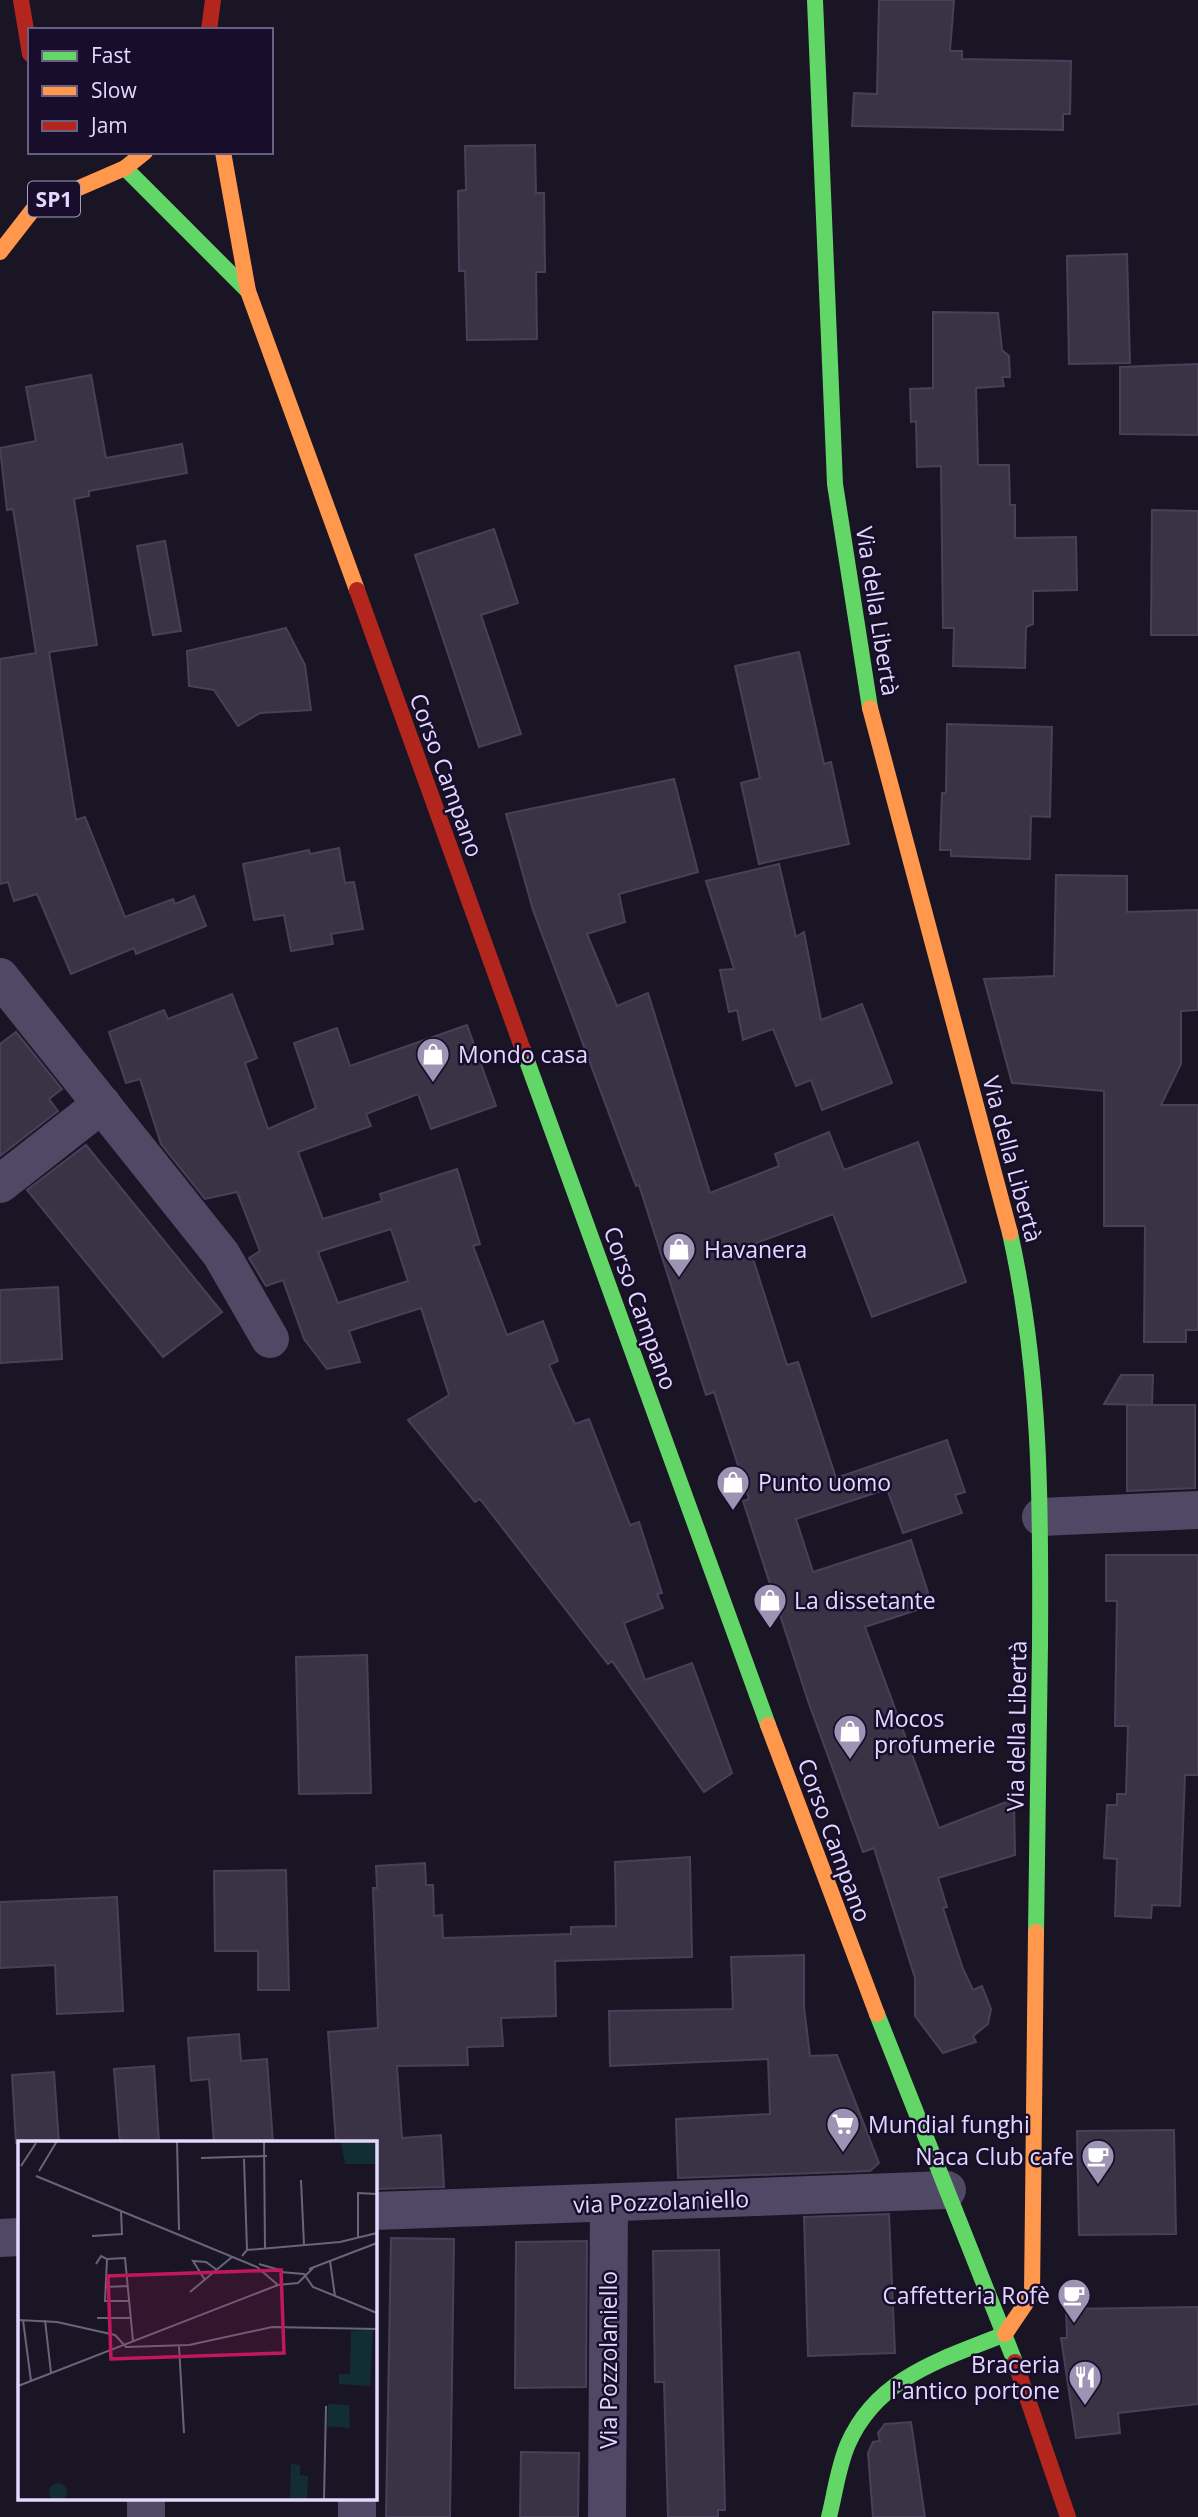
<svg xmlns="http://www.w3.org/2000/svg" width="1198" height="2517" font-family="'Open Sans',sans-serif">
  <style>
    .building { fill: #3a3346; stroke: #484058; stroke-width: 2; fill-rule: evenodd }
    .lines { fill: none; stroke-linecap: round; stroke-linejoin: round }
    .street { stroke: #4f4966; stroke-width: 38 }
    .fast { stroke: #63d668; stroke-width: 16 }
    .slow { stroke: #ff974d; stroke-width: 16 }
    .jam { stroke: #b3261e; stroke-width: 16 }
    .labels { text-anchor: middle; dominant-baseline: central; stroke-width: 5; stroke-linejoin: round; paint-order: stroke }
    .shield { fill: #180e2c; stroke: #a69cc0; stroke-width: 2 }
    .shield-label { font-size: 21px; font-weight: bold; fill: #e3d9ff }
    .street-label { font-size: 23px; fill: #e3d9ff; stroke: #180e2c }
    .poi-label { font-size: 23px; fill: #e3d9ff; stroke: #180e2c; text-anchor: start }
    .inset-road { fill: none; stroke: #6a637c; stroke-width: 2 }
    .view { fill: #c2185b; fill-opacity: 0.15; stroke: #c2185b; stroke-width: 3.5 }
    .inset-edge { fill: none; stroke: #e3d9ff; stroke-width: 3.5 }
  </style>
  <rect width="100%" height="100%" fill="#1a1525"/>
  <!-- building -->
  <g class="building">
    <polygon points="879,0 954,0 950,51 962,51 962,59 1071,61 1070,114 1063,114 1063,130 852,126 854,93 877,94"/>
    <polygon points="535,145 536,193 544,193 545,272 536,272 537,339 467,340 465,271 459,271 458,191 466,190 465,146"/>
    <polygon points="1127,254 1130,363 1069,364 1067,256"/>
    <polygon points="933,312 998,313 1002,350 1009,356 1010,377 1002,377 1004,386 976,388 978,465 1009,465 1010,505 1015,505 1015,538 1076,537 1077,590 1033,591 1033,624 1026,627 1025,668 953,666 954,628 943,628 941,466 917,467 916,421 911,422 910,389 933,388"/>
    <polygon points="1198,364 1198,435 1120,434 1120,367"/>
    <polygon points="91,375 106,458 182,444 187,473 89,491 89,496 74,499 97,645 49,652 76,820 85,817 125,917 173,899 175,904 194,896 206,926 136,954 134,948 71,974 37,894 14,901 8,882 0,884 0,659 36,653 13,509 7,510 0,448 36,441 26,387"/>
    <polygon points="1152,510 1198,511 1198,635 1151,635"/>
    <polygon points="494,529 518,603 481,615 521,734 479,747 415,555"/>
    <polygon points="165,541 181,631 153,635 137,546"/>
    <polygon points="286,628 305,665 311,710 260,713 238,726 214,690 189,686 187,651"/>
    <polygon points="799,652 824,764 831,762 849,844 759,864 741,783 760,778 735,666"/>
    <polygon points="947,724 1052,727 1050,817 1031,816 1030,859 951,856 951,850 940,850 942,793 946,793"/>
    <polygon points="674,779 698,872 619,894 625,922 587,934 617,1006 648,993 710,1193 779,1166 775,1154 829,1132 844,1170 918,1142 966,1282 872,1317 833,1214 749,1246 787,1365 798,1362 836,1478 947,1440 965,1492 955,1495 962,1513 903,1533 887,1489 796,1519 813,1572 911,1540 932,1605 865,1627 939,1828 1014,1799 1015,1855 938,1878 947,1907 943,1908 963,1969 973,1990 982,1986 991,2009 988,2024 973,2036 976,2042 943,2053 915,2016 915,1978 874,1848 863,1852 808,1701 743,1501 749,1499 714,1392 706,1395 639,1185 636,1186 533,910 506,814"/>
    <polygon points="339,848 345,883 354,882 363,929 331,934 333,944 291,951 284,915 254,920 243,864 309,850 310,854"/>
    <polygon points="779,864 796,937 804,932 821,1020 862,1004 892,1083 822,1110 811,1080 796,1086 773,1029 743,1040 737,1010 729,1012 720,970 734,969 706,881"/>
    <polygon points="1056,875 1127,876 1127,912 1198,910 1198,1010 1181,1011 1181,1064 1161,1105 1198,1105 1198,1330 1186,1330 1186,1342 1144,1342 1145,1226 1104,1226 1104,1091 1012,1083 984,979 1054,976"/>
    <path d="M232,994L257,1058L245,1063L268,1129L316,1108L294,1043L337,1028L350,1066L467,1025L496,1106L431,1129L418,1094L366,1114L371,1126L298,1152L323,1219L382,1201L380,1194L457,1169L480,1244L473,1246L507,1335L543,1321L558,1361L549,1365L575,1424L589,1419L630,1525L639,1522L662,1593L657,1594L663,1608L624,1623L645,1680L692,1663L732,1773L704,1792L612,1661L608,1664L480,1499L475,1502L408,1420L449,1395L421,1308L349,1331L360,1362L327,1369L304,1339L283,1280L266,1286L249,1258L260,1251L237,1192L205,1199L161,1144L140,1079L126,1083L109,1032L164,1010L168,1019ZM391,1229L408,1281L338,1303L318,1252Z"/>
    <polygon points="16,1032 62,1089 49,1099 58,1111 0,1156 0,1044"/>
    <polygon points="86,1145 222,1312 163,1357 27,1190"/>
    <polygon points="58,1287 62,1359 0,1363 0,1290"/>
    <polygon points="1121,1375 1153,1375 1152,1405 1104,1404"/>
    <polygon points="1127,1405 1195,1405 1195,1488 1127,1491"/>
    <polygon points="1106,1555 1198,1555 1198,1775 1185,1775 1180,1906 1152,1905 1151,1918 1115,1916 1117,1859 1104,1858 1107,1805 1117,1805 1117,1794 1126,1794 1128,1726 1115,1726 1117,1601 1106,1601"/>
    <polygon points="367,1655 371,1793 299,1794 296,1657"/>
    <polygon points="690,1857 692,1957 555,1961 556,2016 501,2018 503,2046 467,2047 468,2065 397,2066 402,2138 441,2135 444,2187 374,2189 374,2143 336,2143 328,2032 378,2028 373,1888 377,1888 376,1866 425,1863 426,1885 433,1885 434,1916 442,1915 443,1938 571,1934 571,1927 616,1926 615,1862"/>
    <polygon points="286,1870 289,1990 258,1990 258,1951 215,1951 214,1871"/>
    <polygon points="117,1897 123,2011 57,2014 55,1965 0,1968 0,1902"/>
    <polygon points="804,1955 804,2007 810,2056 837,2055 879,2163 870,2171 678,2178 676,2119 770,2114 768,2059 610,2066 609,2011 733,2009 731,1957"/>
    <polygon points="239,2034 241,2061 267,2059 273,2143 214,2143 209,2079 191,2081 188,2038"/>
    <polygon points="154,2066 159,2143 120,2143 114,2069"/>
    <polygon points="54,2072 59,2143 16,2143 12,2075"/>
    <polygon points="1174,2130 1176,2234 1079,2235 1077,2131"/>
    <polygon points="889,2214 895,2353 808,2356 804,2217"/>
    <polygon points="391,2238 454,2239 450,2517 386,2517"/>
    <polygon points="587,2241 586,2387 515,2388 516,2242"/>
    <polygon points="719,2250 725,2510 718,2510 718,2517 668,2517 664,2382 655,2382 653,2251"/>
    <polygon points="1198,2307 1198,2404 1118,2413 1120,2433 1076,2438 1061,2338 1067,2338 1066,2309"/>
    <polygon points="911,2422 925,2517 873,2517 868,2453 873,2442 880,2441 878,2433 885,2424"/>
    <polygon points="521,2452 579,2453 578,2517 520,2517"/>
  </g>
  <g class="lines">
    <!-- street -->
    <g class="street">
      <polyline points="0,977 221,1254 270,1339"/>
      <polyline points="0,1184 102,1104"/>
      <polyline points="1041,1517 1198,1510"/>
      <polyline points="374,2211 947,2190"/>
      <polyline points="0,2238 19,2237"/>
      <polyline points="146,2517 146,2498"/>
      <polyline points="357,2517 357,2498"/>
      <polyline points="607,2517 609,2203"/>
    </g>
    <!-- fast -->
    <g class="fast">
      <polyline points="815,0 835,484 870,708"/>
      <polyline points="125,168 248,291"/>
      <polyline points="523,1050 768,1725"/>
      <path d="M1010,1233C1041,1372 1041,1503 1040,1645C1039,1741 1037,1836 1036,1932"/>
      <polyline points="877,2014 1015,2362"/>
      <path d="M829,2517C835,2493 838,2467 848,2444C877,2377 943,2359 1005,2334"/>
    </g>
    <!-- slow -->
    <g class="slow">
      <polyline points="223,152 248,291 357,590"/>
      <polyline points="0,252 35,207 125,168 145,152"/>
      <polyline points="870,708 1010,1233"/>
      <polyline points="768,1725 877,2014"/>
      <polyline points="1005,2334 1032,2294 1036,1932"/>
    </g>
    <!-- jam -->
    <g class="jam">
      <polyline points="21,0 30,54"/>
      <polyline points="209,30 213,0"/>
      <polyline points="357,590 523,1050"/>
      <polyline points="1015,2362 1068,2517"/>
    </g>
  </g>
  <!-- icons -->
  <defs>
    <symbol id="shop-pin" viewBox="-11 -11 22 30"><path d="M0 17L-7.5 6A9.5 9.5 0 1 1 7.5 6Z" fill="#9d94b3" stroke="#180e2c"/><path d="M-5-2.5h2.3a2.7 3.5 0 0 1 5.4 0H5L5.5 6h-11ZM-1.5-2.5h3a1.5 2.3 0 0 0-3 0Z" fill="#fff"/></symbol>
    <symbol id="supermarket-pin" viewBox="-11 -11 22 30"><path d="M0 17L-7.5 6A9.5 9.5 0 1 1 7.5 6Z" fill="#9d94b3" stroke="#180e2c"/><path d="M-6-5.5h2.5l.6 2H6L4.5 2H-2.5L-4.4-4H-6ZM-1.5 3.2a1.3 1.3 0 1 0 .1 0ZM3 3.2a1.3 1.3 0 1 0 .1 0Z" fill="#fff"/></symbol>
    <symbol id="cafe-pin" viewBox="-11 -11 22 30"><path d="M0 17L-7.5 6A9.5 9.5 0 1 1 7.5 6Z" fill="#9d94b3" stroke="#180e2c"/><path d="M-5.5-4.5H6V0H3Q3 3.5 0 3.5H-2.5Q-5.5 3.5-5.5 0ZM3-3.2v2h1.7v-2ZM-6 4.5H4V6H-6Z" fill="#fff"/></symbol>
    <symbol id="restaurant-pin" viewBox="-11 -11 22 30"><path d="M0 17L-7.5 6A9.5 9.5 0 1 1 7.5 6Z" fill="#9d94b3" stroke="#180e2c"/><path d="M-5-6h1v4h1v-4h1v4h1v-4h1v5L-1.5 .5V6h-2V.5L-5-1ZM5-6V6H3V1.5H1.5Q1.5-4 5-6Z" fill="#fff"/></symbol>
  </defs>
  <g fill-rule="evenodd">
    <use href="#shop-pin" x="414" y="1035" width="38" height="52"/>
    <use href="#shop-pin" x="660" y="1230" width="38" height="52"/>
    <use href="#shop-pin" x="714" y="1463" width="38" height="52"/>
    <use href="#shop-pin" x="751" y="1581" width="38" height="52"/>
    <use href="#shop-pin" x="831" y="1712" width="38" height="52"/>
    <use href="#supermarket-pin" x="824" y="2105" width="38" height="52"/>
    <use href="#cafe-pin" x="1079" y="2137" width="38" height="52"/>
    <use href="#cafe-pin" x="1055" y="2276" width="38" height="52"/>
    <use href="#restaurant-pin" x="1066" y="2358" width="38" height="52"/>
  </g>
  <g class="labels">
    <!-- shield labels -->
    <rect class="shield" x="28" y="181.5" width="52" height="35" rx="5"/>
    <g class="shield-label">
      <text x="54" y="199">SP1</text>
    </g>
    <!-- street labels -->
    <g class="street-label">
      <text transform="translate(878 611) rotate(81)">Via della Libertà</text>
      <text transform="translate(447 775) rotate(70)">Corso Campano</text>
      <text transform="translate(1013 1159) rotate(75)">Via della Libertà</text>
      <text transform="translate(641 1308) rotate(70)">Corso Campano</text>
      <text transform="translate(1016 1726) rotate(-89)">Via della Libertà</text>
      <text transform="translate(835 1840) rotate(70)">Corso Campano</text>
      <text transform="translate(661 2201) rotate(-2)">via Pozzolaniello</text>
      <text transform="translate(608 2360) rotate(-90)">Via Pozzolaniello</text>
    </g>
    <!-- poi labels -->
    <g class="poi-label">
      <text x="458" y="1054">Mondo casa</text>
      <text x="704" y="1249">Havanera</text>
      <text x="758" y="1482">Punto uomo</text>
      <text x="794" y="1600">La dissetante</text>
      <text x="874" y="1718">Mocos<tspan x="874" dy="26">profumerie</tspan></text>
      <text x="868" y="2124">Mundial funghi</text>
      <text x="1074" y="2156" text-anchor="end">Naca Club cafe</text>
      <text x="1050" y="2295" text-anchor="end">Caffetteria Rofè</text>
      <text x="1060" y="2364" text-anchor="end">Braceria<tspan x="1060" dy="26">l'antico portone</tspan></text>
    </g>
  </g>
  <!-- overview -->
  <g transform="translate(18 2141)">
    <rect width="359" height="359" fill="#1a1525"/>
    <path d="M323,0H359V23H327ZM355,189L352,245L321,243V233H332L333,190ZM310,263L331,264L332,287L309,285ZM273,323L282,324V334L290,335L289,358H272ZM31 351a9 9 0 1 1 18 0a9 9 0 1 1-18 0Z" fill="#122e34"/>
    <path class="inset-road" d="M159,0L161,89M246,0L247,107M183,17L249,15M226,18L229,109M3,25L18,2M21,30L39,0M18,35L239,126L260,144L280,142L295,127M283,39L286,104M74,95L104,93L103,70M340,97V52L359,53M224,115L229,109L322,101L359,92M89,118L107,117L115,200M312,120L317,155M78,123L83,115L89,118L87,160H112M241,123L265,130M291,128L359,102M262,131L286,133L295,146L359,172M187,139L175,120L188,121L199,129M87,146L110,145M172,151L214,116M79,177H113M0,179L39,181L97,194L108,206L171,204L254,186L359,188M5,179L13,240M27,179L33,232M161,205L166,292M0,245L260,144M306,358L308,265"/>
    <path class="view" d="M263,129L266,212L93,218L90,135Z"/>
    <rect width="359" height="359" class="inset-edge"/>
  </g>
  <!-- legend -->
  <rect x="28" y="28" width="245" height="126" fill="#180e2c" stroke="#695f80" stroke-width="2"/>
  <rect x="42" y="51" width="35" height="10" fill="#63d668" stroke="#695f80" stroke-width="2"/>
  <text x="91" y="63" font-size="21" fill="#e3d9ff">Fast</text>
  <rect x="42" y="86" width="35" height="10" fill="#ff974d" stroke="#695f80" stroke-width="2"/>
  <text x="91" y="98" font-size="21" fill="#e3d9ff">Slow</text>
  <rect x="42" y="121" width="35" height="10" fill="#b3261e" stroke="#695f80" stroke-width="2"/>
  <text x="91" y="133" font-size="21" fill="#e3d9ff">Jam</text>
</svg>
